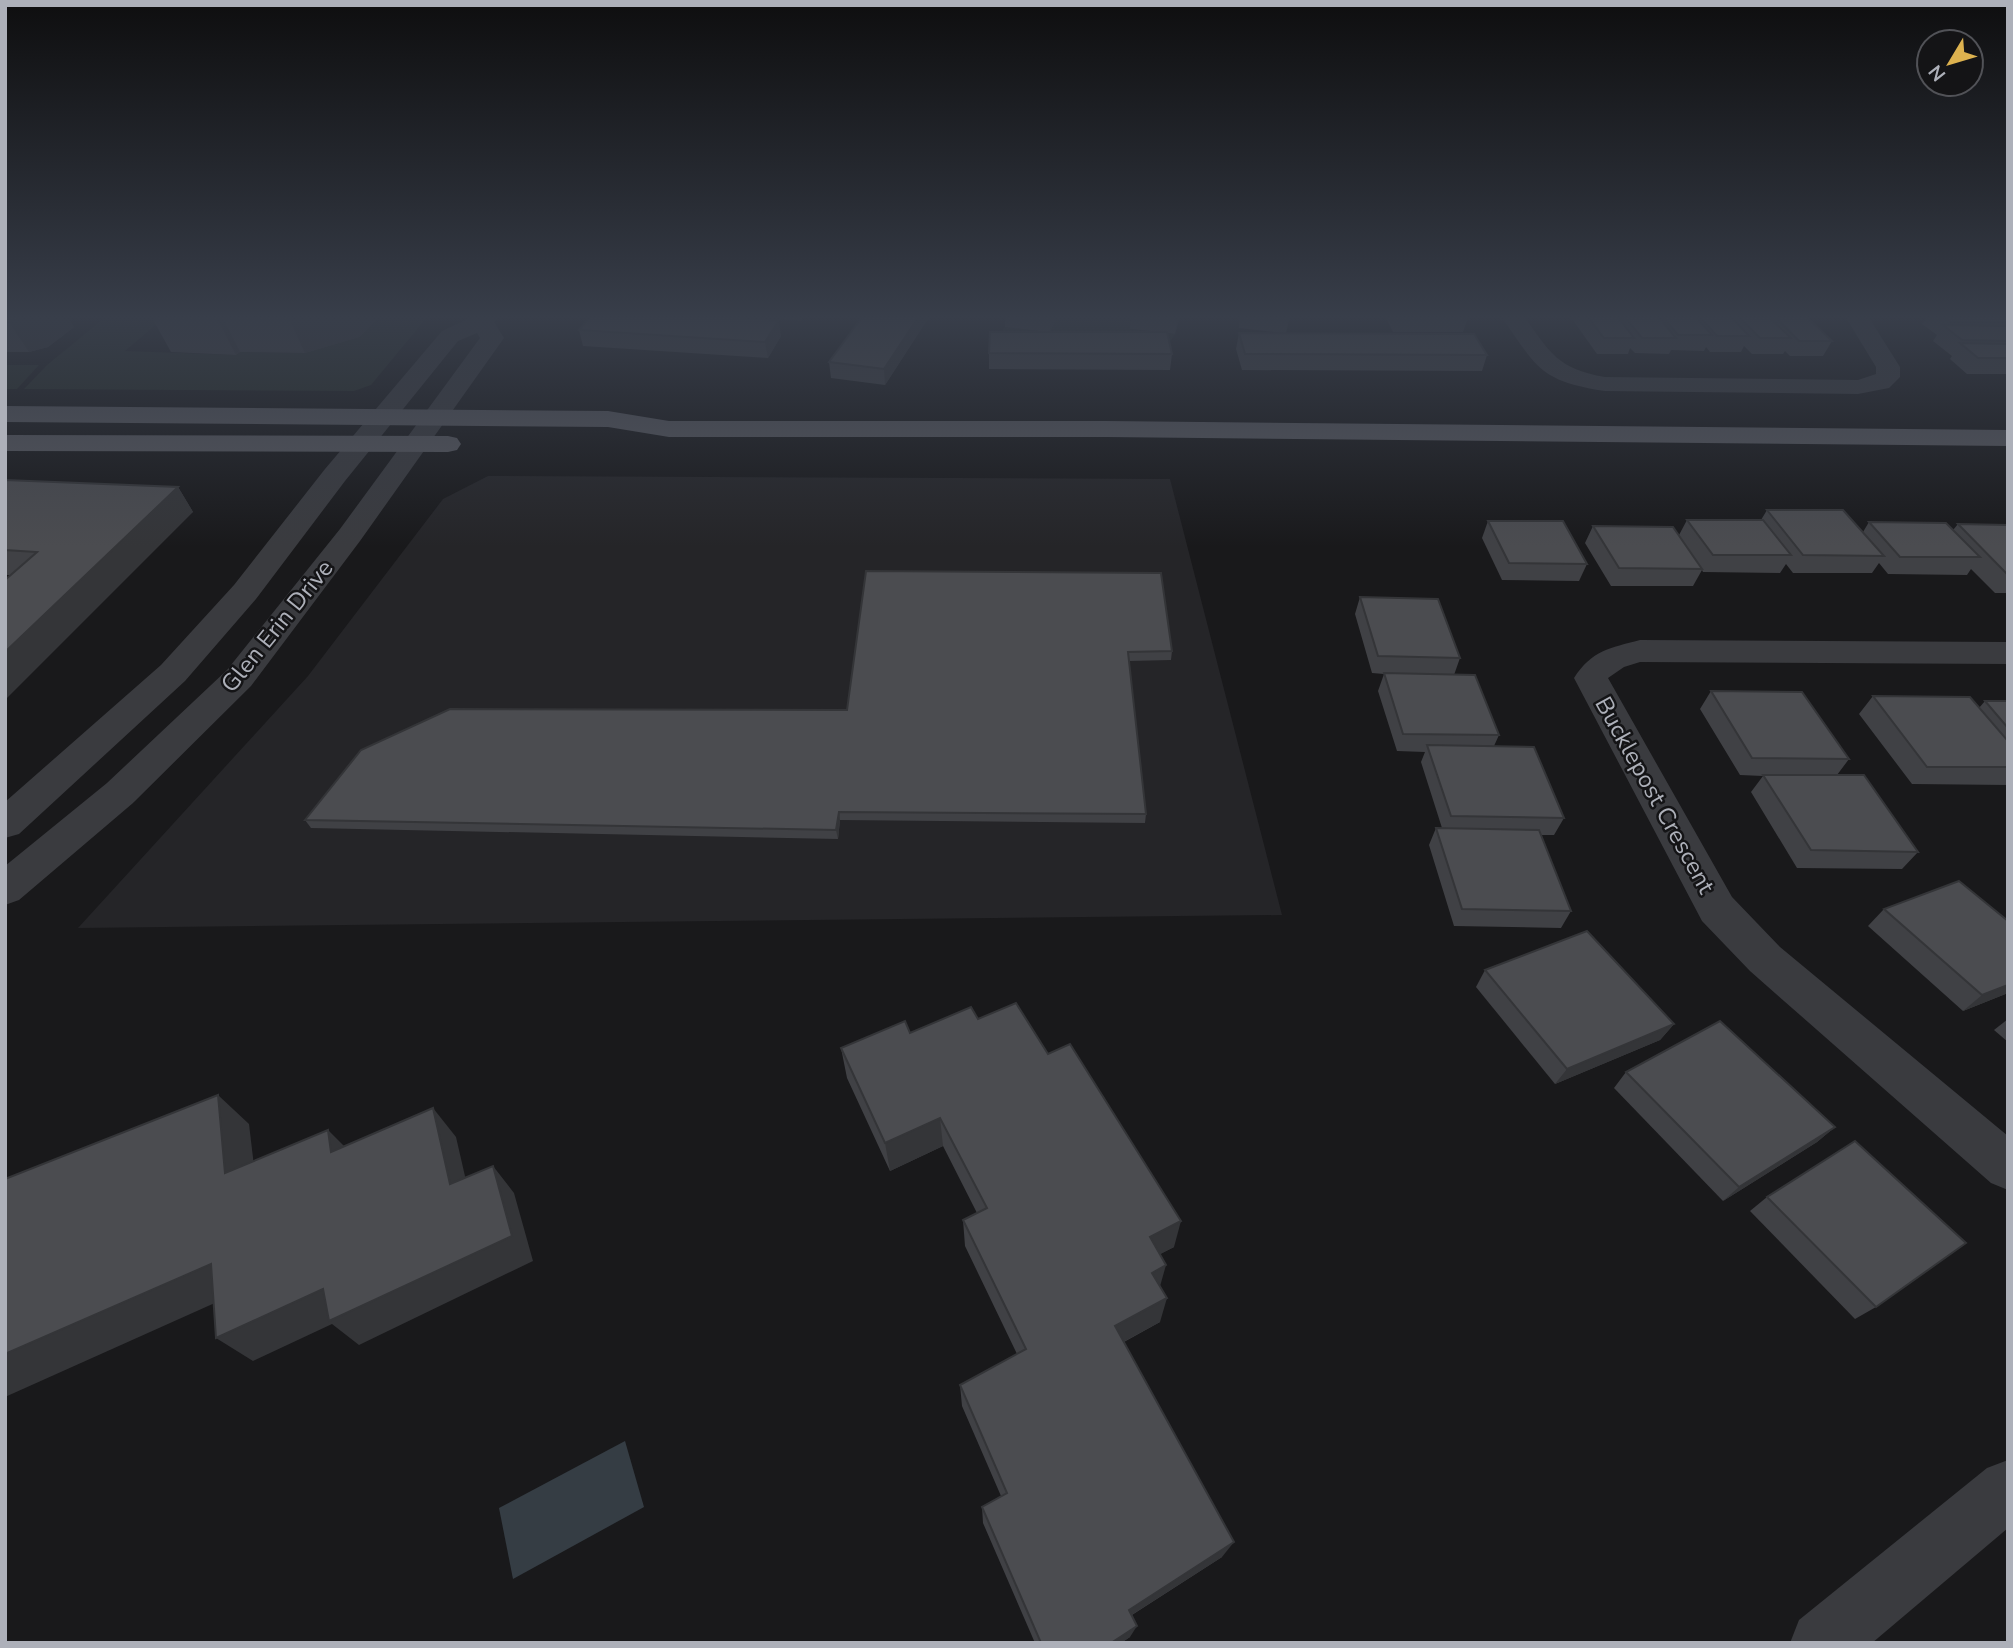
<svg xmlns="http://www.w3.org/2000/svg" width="2013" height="1648" font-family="'Nunito Sans',sans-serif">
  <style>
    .built { fill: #252528 }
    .green { fill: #252c27 }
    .water { fill: #353d44 }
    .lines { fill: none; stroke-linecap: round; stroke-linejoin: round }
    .minor { fill: #3a3b3f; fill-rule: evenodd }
    .major { fill: #57585e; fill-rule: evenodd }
    .wall { fill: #404145 }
    .shaded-wall { fill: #343538 }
    .building { fill: #4b4c50; stroke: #343538; stroke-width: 2 }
    .labels { text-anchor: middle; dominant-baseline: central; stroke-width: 5; stroke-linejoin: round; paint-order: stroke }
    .street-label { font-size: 24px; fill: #adb0b9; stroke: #141416 }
  </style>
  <rect width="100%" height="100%" fill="#19191b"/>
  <!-- built -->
  <polygon class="built" points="488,476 1170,479 1282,915 78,928 308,676 443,499"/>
  <!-- green -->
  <g class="green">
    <polygon points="107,316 166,316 125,351 236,355 240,352 306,353 378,316 428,316 371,385 354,391 24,389 47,365"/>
    <polygon points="1057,316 1134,316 1130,329 1175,334 1166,348 990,347 1005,327 1050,332"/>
    <polygon points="5,365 39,365 17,389 5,389"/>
  </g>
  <!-- water -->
  <polygon class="water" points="625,1441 644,1507 513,1579 499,1508"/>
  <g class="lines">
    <!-- minor -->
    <g class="minor">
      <polygon points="474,316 498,316 494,322 504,338 360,541 251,686 133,803 19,900 5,905 5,866 107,783 227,670 340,529 480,338 477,333 458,341 345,481 256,599 185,681 19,834 5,838 5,802 161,665 234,585 325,469 442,331"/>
      <path d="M1501,316H1524C1550,353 1558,369 1605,377L1858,380L1876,374V367L1845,316H1868L1900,367V377L1889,388L1858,394L1605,391C1540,381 1537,368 1501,316Z"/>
      <path d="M1640,640L2008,642V664L1640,662L1624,667L1608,678L1732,897L1780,947L2008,1136V1190L1991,1183L1750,971L1702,921L1574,678C1592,650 1610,648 1640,640Z"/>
      <polygon points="2008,1460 2008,1528 1872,1643 1790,1643 1799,1620 1987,1468"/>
    </g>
    <!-- major -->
    <g class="major">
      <polygon points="5,406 608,411 669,421 1107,421 2008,430 2008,446 1107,437 669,437 608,427 5,422"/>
      <polygon points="5,435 448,436 457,438 461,444 457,450 448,452 5,451"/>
    </g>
  </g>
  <!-- wall -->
  <g class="wall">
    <polygon points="5,316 74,327 48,347 29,352 5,352"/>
    <polygon points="151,316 380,316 359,337 305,353 240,352 236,355 171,352"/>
    <polygon points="760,316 804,316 801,321"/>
    <polygon points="1005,316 1057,316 1050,332 1162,332 1130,329 1131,316 1180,316 1175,334 1168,333 1172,354 1170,370 989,369 989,353 1048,332 1005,327"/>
    <polygon points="1240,316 1290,316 1286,333 1487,355 1482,371 1242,370 1236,349 1239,333 1284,333 1239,328"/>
    <polygon points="1386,316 1468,317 1463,332 1393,332 1386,318"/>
    <polygon points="1570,316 1806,316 1832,341 1823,356 1790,356 1785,351 1783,354 1752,354 1744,346 1741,352 1710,352 1706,347 1704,351 1671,350 1669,354 1635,353 1630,348 1628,354 1597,354"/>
    <polygon points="1924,316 2008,316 2008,374 1967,374 1950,359 1952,356 1933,341 1937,335 1922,324 1926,318"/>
    <polygon points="929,317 885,385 831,378 829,362"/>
    <polygon points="579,330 781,336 768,358 583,346"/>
    <polygon points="5,480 178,487 193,512 10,575 5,575"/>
    <polygon points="1767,510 1863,532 1869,522 1953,530 1958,524 2008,525 2008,593 1995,593 1971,569 1967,575 1888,574 1879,563 1872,573 1793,573 1786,564 1780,573 1703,572 1702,570 1693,586 1611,586 1585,543 1593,526 1679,535 1687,520 1761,520"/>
    <polygon points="1488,521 1587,564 1579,581 1502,580 1482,538"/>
    <polygon points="866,571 1172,651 1171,660 1129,661 1146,814 1145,823 840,820 838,839 311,828 305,820 847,710"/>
    <polygon points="1360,597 1460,658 1454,675 1499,735 1494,746 1564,818 1554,835 1541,835 1571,911 1561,928 1454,926 1429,845 1436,828 1442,828 1421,762 1425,752 1397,751 1378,691 1384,674 1372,673 1355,614"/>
    <polygon points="1711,691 1849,759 1837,775 1918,852 1902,869 1797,868 1751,792 1763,776 1740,775 1700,709"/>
    <polygon points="1873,696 1979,708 1985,701 2008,701 2008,785 1912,784 1859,714"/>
    <polygon points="1884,909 2008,993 1963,1011 1868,926"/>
    <polygon points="1485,970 1674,1024 1660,1040 1555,1084 1476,987"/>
    <polygon points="978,1019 1048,1054 1174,1247 1160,1254 1160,1322 1124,1342 1222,1557 1132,1615 1130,1637 1121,1643 1035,1643 983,1523 982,1507 1001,1496 962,1406 960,1385 1017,1354 965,1246 963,1220 977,1213 943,1146 890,1171 847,1078 841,1048"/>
    <polygon points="2008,1019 2008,1042 1994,1030"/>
    <polygon points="1626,1072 1835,1127 1817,1142 1723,1201 1614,1088"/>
    <polygon points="1767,1197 1876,1307 1855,1319 1750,1211"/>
  </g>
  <!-- shaded-wall -->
  <g class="shaded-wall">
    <polygon points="29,316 67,316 74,327 48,347 29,352 9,322"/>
    <polygon points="216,316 222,316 240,352 236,355"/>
    <polygon points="288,316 380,316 359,337 305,353"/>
    <polygon points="919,316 929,316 929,317 885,385 884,369"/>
    <polygon points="1057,316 1050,332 1050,317"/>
    <polygon points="1177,316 1180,316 1175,334 1177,318"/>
    <polygon points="779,320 781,336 768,358 765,342"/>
    <polygon points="178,487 193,512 5,700 5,652"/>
    <polygon points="839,812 840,820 838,839 836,830"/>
    <polygon points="2008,985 2008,993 1963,1011 1982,995"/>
    <polygon points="1674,1024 1660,1040 1555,1084 1567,1069"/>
    <polygon points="218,1095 249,1124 258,1200 225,1173"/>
    <polygon points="433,1108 456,1137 473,1211 450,1184"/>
    <polygon points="940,1118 943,1146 890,1171 885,1143"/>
    <polygon points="1835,1127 1817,1142 1723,1201 1739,1187"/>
    <polygon points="328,1130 356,1158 331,1152"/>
    <polygon points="493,1166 514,1193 533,1261 359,1345 332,1324 253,1361 216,1338"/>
    <polygon points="1181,1221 1174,1247 1143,1263 1150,1237"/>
    <polygon points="211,1264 246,1289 5,1397 5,1354"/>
    <polygon points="1166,1265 1159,1290 1152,1273"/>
    <polygon points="1167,1298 1160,1322 1110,1349 1115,1326"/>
    <polygon points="1234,1542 1222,1557 1122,1621 1129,1610"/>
    <polygon points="1137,1626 1130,1637 1121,1643 1111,1643"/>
  </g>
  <!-- building -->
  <g class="building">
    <polygon points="5,316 29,316 9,322 5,322"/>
    <polygon points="591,316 715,316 779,320 765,342 579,330"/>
    <polygon points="863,316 919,316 884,369 829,362"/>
    <polygon points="1159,316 1177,316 1177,318"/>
    <polygon points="1587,316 1617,316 1634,338 1604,338"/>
    <polygon points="1624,316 1658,316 1676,338 1642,338"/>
    <polygon points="1662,316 1695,316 1712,335 1678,335"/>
    <polygon points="1699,316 1730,316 1749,336 1717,336"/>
    <polygon points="1738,316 1768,316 1791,338 1760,338"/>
    <polygon points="1774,316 1806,316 1832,341 1799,341"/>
    <polygon points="1942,316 2008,316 2008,322 1949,322"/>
    <polygon points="1943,325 2008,326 2008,341 1962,340"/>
    <polygon points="990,332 1167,332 1172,354 989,353"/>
    <polygon points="1239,333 1474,334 1487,355 1245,354"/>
    <polygon points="1960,343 2008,344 2008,358 1978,358"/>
    <polygon points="5,480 178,487 5,652 5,580 37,552 5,550"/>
    <polygon points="1767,510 1843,510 1884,556 1803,555"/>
    <polygon points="1687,520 1763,520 1791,555 1713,555"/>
    <polygon points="1488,521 1563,521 1587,564 1509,563"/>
    <polygon points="1869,522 1946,523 1980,557 1900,557"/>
    <polygon points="1958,524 2008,525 2008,575"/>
    <polygon points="1593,526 1673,527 1702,569 1619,568"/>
    <polygon points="866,571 1161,573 1172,651 1128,652 1146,814 839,812 836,830 305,820 361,750 450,709 847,710"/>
    <polygon points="1360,597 1438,599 1460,658 1378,656"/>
    <polygon points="1384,673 1475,675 1499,735 1403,734"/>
    <polygon points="1711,691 1802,692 1849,759 1752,758"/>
    <polygon points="1873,696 1970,697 2008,741 2008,767 1927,767"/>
    <polygon points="1985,701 2008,701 2008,728"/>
    <polygon points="1427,745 1534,747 1564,818 1451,816"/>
    <polygon points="1763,775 1864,775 1918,852 1811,850"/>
    <polygon points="1436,828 1539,830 1571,911 1462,909"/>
    <polygon points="1959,881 2008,921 2008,985 1982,995 1884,909"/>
    <polygon points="1587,931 1674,1024 1567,1069 1485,970"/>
    <polygon points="1016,1003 1048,1054 1070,1044 1181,1221 1150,1237 1166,1265 1152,1273 1167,1298 1115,1326 1234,1542 1129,1610 1137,1626 1111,1643 1041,1643 982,1507 1007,1493 960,1385 1026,1349 963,1220 987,1208 940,1118 885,1143 841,1048 905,1021 910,1033 971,1007 978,1019"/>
    <polygon points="1720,1021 1835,1127 1739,1187 1626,1072"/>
    <polygon points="218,1095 225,1173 328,1130 331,1152 433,1108 450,1184 493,1166 512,1236 329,1321 323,1289 216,1338 211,1264 5,1354 5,1179"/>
    <polygon points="1855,1141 1966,1243 1876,1307 1767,1197"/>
  </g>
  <!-- sky -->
  <linearGradient id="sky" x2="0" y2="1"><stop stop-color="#0e0e0f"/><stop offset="0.58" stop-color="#383e4a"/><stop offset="1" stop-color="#383e4a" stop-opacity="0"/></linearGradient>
  <rect width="2013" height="547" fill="url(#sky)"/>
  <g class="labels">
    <!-- street labels -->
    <g class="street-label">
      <text transform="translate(277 626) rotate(-51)">Glen Erin Drive</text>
      <text transform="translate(1655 795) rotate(61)">Bucklepost Crescent</text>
    </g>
  </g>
  <!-- border -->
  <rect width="2013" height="1648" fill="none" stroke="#adb0b9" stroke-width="14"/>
  <!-- north arrow -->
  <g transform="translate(1950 63) rotate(232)"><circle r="33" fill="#141416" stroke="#515257" stroke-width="2"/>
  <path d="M0-5L12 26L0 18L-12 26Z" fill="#ddb24f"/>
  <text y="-10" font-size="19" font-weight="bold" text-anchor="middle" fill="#adb0b9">N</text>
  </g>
</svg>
